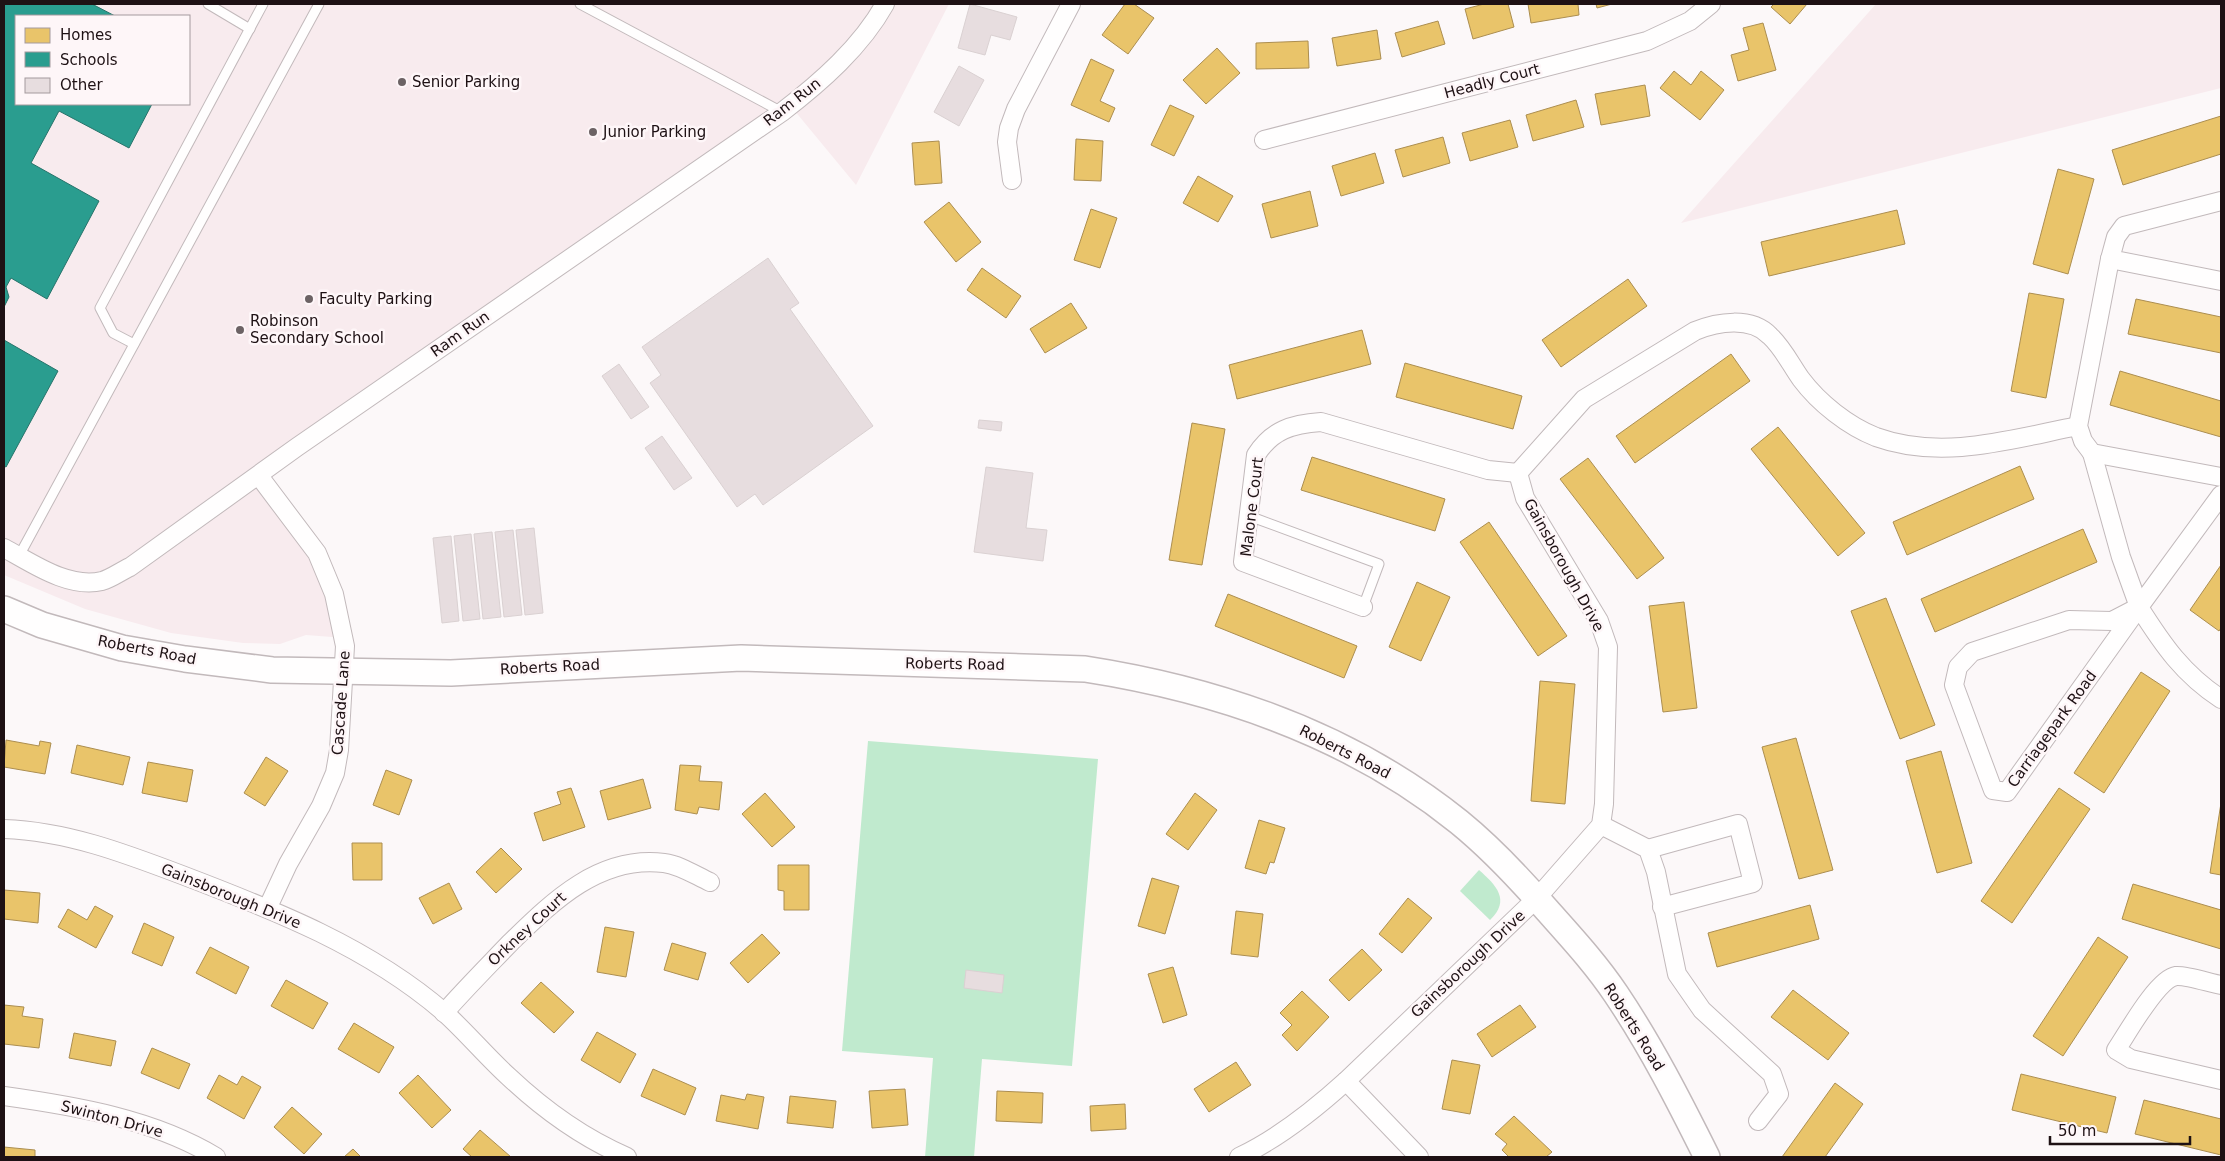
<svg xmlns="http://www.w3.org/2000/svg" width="2225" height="1161" font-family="'DejaVu Sans',sans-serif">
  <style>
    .built { fill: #f8ebee; fill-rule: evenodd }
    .green { fill: #c0eace }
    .homes { fill: #e9c46a; stroke: #ac8e50 }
    .schools { fill: #2a9d8f; stroke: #26736a }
    .building { fill: #e7dddf; stroke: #dad1d2 }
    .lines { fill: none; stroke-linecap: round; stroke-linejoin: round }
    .service-casing { stroke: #c2b9bb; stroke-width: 11 }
    .minor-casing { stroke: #c2b9bb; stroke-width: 20 }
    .secondary-casing { stroke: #c2b9bb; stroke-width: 28 }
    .service { stroke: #fffefe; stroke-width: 9 }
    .minor { stroke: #fffefe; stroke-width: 18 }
    .secondary { stroke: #fffefe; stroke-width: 25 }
    .poi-dot { fill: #6c6264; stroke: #fef6f8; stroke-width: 2 }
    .labels { text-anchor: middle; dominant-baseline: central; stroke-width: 5; stroke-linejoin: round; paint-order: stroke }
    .street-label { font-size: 15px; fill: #1e1114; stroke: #fef6f8 }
    .poi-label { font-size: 15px; fill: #1e1114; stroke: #fef6f8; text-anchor: start }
  </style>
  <rect width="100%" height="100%" fill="#fcf8f9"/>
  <!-- built -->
  <g class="built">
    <path d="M4,4H949L856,185L794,110L268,474L318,553L345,638L306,635L280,644L243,643L171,633L85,609L4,575ZM16,16H189V104H16Z"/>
    <polygon points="1876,4 2221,4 2221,88 1681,223"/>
  </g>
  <!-- green -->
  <g class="green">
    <polygon points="868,741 1098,759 1072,1066 982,1059 974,1157 925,1157 933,1058 842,1051"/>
    <path d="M1479,870C1496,885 1511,900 1490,920L1460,891Z"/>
  </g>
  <!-- homes -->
  <g class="homes">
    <polygon points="1125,4 1134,4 1154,18 1128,54 1102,35"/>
    <polygon points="1484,4 1508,4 1514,27 1473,39 1465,9"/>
    <polygon points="1528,4 1578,4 1579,15 1531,23"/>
    <polygon points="1596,4 1612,4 1597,8"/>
    <polygon points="1774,4 1807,4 1790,24 1771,7"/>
    <polygon points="1438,21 1445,44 1402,57 1395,33"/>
    <polygon points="1763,23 1776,70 1738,81 1731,55 1749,50 1743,28"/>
    <polygon points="1377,30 1381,59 1337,66 1332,38"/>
    <polygon points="1308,41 1309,68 1256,69 1256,43"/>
    <polygon points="1217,48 1240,73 1206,104 1183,80"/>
    <polygon points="1091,59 1114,70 1100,101 1115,108 1109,122 1071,105"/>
    <polygon points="1674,71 1691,85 1701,71 1724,90 1700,120 1660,88"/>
    <polygon points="1645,85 1650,116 1601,125 1595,94"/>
    <polygon points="1576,100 1584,127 1533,141 1526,115"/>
    <polygon points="1170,105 1194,116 1174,156 1151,145"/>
    <polygon points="2221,116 2221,154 2123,185 2112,150"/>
    <polygon points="1510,120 1518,147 1470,161 1462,133"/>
    <polygon points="1443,137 1450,163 1403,177 1395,150"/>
    <polygon points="1076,139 1103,141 1101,181 1074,180"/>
    <polygon points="939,141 942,183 915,185 912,143"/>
    <polygon points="1375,153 1384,183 1341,196 1332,166"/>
    <polygon points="2058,169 2094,179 2068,274 2033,264"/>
    <polygon points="1198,176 1233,196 1218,222 1183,203"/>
    <polygon points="1310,191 1318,226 1271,238 1262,204"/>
    <polygon points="949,202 981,242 956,262 924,222"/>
    <polygon points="1091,209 1117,218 1100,268 1074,260"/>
    <polygon points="1897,210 1905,244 1769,276 1761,242"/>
    <polygon points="982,268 1021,296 1006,318 967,290"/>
    <polygon points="1628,279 1647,306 1561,367 1542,340"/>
    <polygon points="2029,293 2064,299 2046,398 2011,391"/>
    <polygon points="2136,299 2221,317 2221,353 2128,334"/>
    <polygon points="1071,303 1087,328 1045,353 1030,329"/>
    <polygon points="1362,330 1371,364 1237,399 1229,365"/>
    <polygon points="1731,354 1750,381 1635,463 1616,436"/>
    <polygon points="1405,363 1522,396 1513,429 1396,397"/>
    <polygon points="2120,371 2221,401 2221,437 2110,405"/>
    <polygon points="1192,423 1225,429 1202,565 1169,560"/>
    <polygon points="1778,427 1865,533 1838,556 1751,449"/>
    <polygon points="1312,457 1445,499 1435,531 1301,490"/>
    <polygon points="1588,458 1664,558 1637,579 1560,479"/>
    <polygon points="2020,466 2034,499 1907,555 1893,522"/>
    <polygon points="1489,522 1567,636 1538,656 1460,542"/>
    <polygon points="2083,529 2097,562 1935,632 1921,599"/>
    <polygon points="2221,565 2221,628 2219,631 2190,610"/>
    <polygon points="1417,582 1450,597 1421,661 1389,647"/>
    <polygon points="1228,594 1357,646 1344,678 1215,626"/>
    <polygon points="1886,598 1935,725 1900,739 1851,611"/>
    <polygon points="1684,602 1697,708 1663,712 1649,606"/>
    <polygon points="2141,672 2170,691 2104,793 2074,773"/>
    <polygon points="1540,681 1575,684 1565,804 1531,801"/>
    <polygon points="1796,738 1833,870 1799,879 1762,747"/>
    <polygon points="6,740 39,746 40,741 51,743 45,774 4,767"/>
    <polygon points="77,745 130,757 123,785 71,773"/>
    <polygon points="1941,751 1972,863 1937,873 1906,761"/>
    <polygon points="266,757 288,771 265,806 244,793"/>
    <polygon points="148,762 193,770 187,802 142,793"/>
    <polygon points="680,765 701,766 699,781 722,782 719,810 699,807 697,814 675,810"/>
    <polygon points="386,770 412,780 399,815 373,805"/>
    <polygon points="643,779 651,808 608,820 600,791"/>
    <polygon points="571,788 585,827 543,841 534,813 561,804 557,792"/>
    <polygon points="2059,788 2090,809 2012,923 1981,901"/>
    <polygon points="765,793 795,827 772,847 742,814"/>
    <polygon points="1195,793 1217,810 1188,850 1166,834"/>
    <polygon points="2221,803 2221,875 2210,873"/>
    <polygon points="1259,820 1285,828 1274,863 1270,862 1266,874 1245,868"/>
    <polygon points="352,843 382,843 382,880 353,880"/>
    <polygon points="501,848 522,869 496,893 476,872"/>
    <polygon points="778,865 809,865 809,910 784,910 784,891 778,890"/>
    <polygon points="1152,878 1179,886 1165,934 1138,926"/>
    <polygon points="449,883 462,909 433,924 419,898"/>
    <polygon points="2133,884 2221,910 2221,949 2122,919"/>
    <polygon points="4,890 40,893 38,923 4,919"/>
    <polygon points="1408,898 1432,918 1402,953 1379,934"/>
    <polygon points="1810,905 1819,939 1717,967 1708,933"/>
    <polygon points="95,906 113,916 96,948 58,927 68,909 87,920"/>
    <polygon points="1236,911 1263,914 1258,957 1231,954"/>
    <polygon points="144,923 174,937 162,966 132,953"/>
    <polygon points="605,927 634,932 626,977 597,972"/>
    <polygon points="762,934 780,953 748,983 730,963"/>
    <polygon points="2098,937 2128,957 2063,1056 2033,1036"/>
    <polygon points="672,943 706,953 698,980 664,970"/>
    <polygon points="210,947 249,967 236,994 196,973"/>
    <polygon points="1362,949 1382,970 1349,1001 1329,980"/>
    <polygon points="1173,967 1187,1015 1163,1023 1148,974"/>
    <polygon points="286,980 328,1003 313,1029 271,1006"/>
    <polygon points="541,982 574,1012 554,1033 521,1003"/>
    <polygon points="1793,990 1849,1033 1828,1060 1771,1017"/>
    <polygon points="1302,991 1329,1017 1297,1051 1282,1035 1292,1025 1280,1013"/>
    <polygon points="4,1005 24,1007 22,1016 43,1019 39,1048 4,1044"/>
    <polygon points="1520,1005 1536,1027 1492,1057 1477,1034"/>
    <polygon points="354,1023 394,1047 379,1073 338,1049"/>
    <polygon points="597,1032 636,1054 620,1083 581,1060"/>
    <polygon points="74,1033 116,1041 111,1066 69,1058"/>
    <polygon points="152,1048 190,1064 179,1089 141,1073"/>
    <polygon points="1452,1060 1480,1065 1470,1114 1442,1109"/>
    <polygon points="1236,1062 1251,1085 1209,1112 1194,1089"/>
    <polygon points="653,1069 696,1088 685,1115 641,1096"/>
    <polygon points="2021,1074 2116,1097 2107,1133 2012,1110"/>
    <polygon points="219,1075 237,1085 242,1076 261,1087 244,1119 207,1098"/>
    <polygon points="418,1075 451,1110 432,1128 399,1093"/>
    <polygon points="1835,1083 1863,1104 1825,1157 1782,1157"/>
    <polygon points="905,1089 908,1125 872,1128 869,1091"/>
    <polygon points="997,1091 1043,1093 1042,1123 996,1121"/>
    <polygon points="747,1094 764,1097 758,1129 716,1121 721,1095 745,1100"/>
    <polygon points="790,1096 836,1101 833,1128 787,1123"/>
    <polygon points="2144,1100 2221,1119 2221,1155 2135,1134"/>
    <polygon points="1125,1104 1126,1129 1091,1131 1090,1106"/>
    <polygon points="292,1107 322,1134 304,1154 274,1127"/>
    <polygon points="1514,1116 1552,1152 1546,1157 1509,1157 1502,1150 1507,1144 1495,1134"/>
    <polygon points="480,1130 511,1157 472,1157 463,1149"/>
    <polygon points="4,1147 35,1150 35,1157 4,1157"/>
    <polygon points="353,1149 361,1157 344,1157"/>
  </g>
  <!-- schools -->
  <g class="schools">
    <polygon points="4,4 92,4 115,16 16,16 16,104 152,104 129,148 59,111 31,163 99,201 47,299 11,278 6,287 9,297 4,307"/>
    <polygon points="4,340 58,371 6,467 4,466"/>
  </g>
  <!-- building -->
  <g class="building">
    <polygon points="970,4 1017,17 1010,40 991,35 985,55 958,48"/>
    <polygon points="959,66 984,80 959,126 934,112"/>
    <polygon points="768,258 799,303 790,309 873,426 763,505 755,494 737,507 650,383 661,375 642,347"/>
    <polygon points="619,364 649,407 631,419 602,376"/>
    <polygon points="979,420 1002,422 1001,431 978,428"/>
    <polygon points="662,436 692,478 674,490 645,448"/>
    <polygon points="986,467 1033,473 1026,528 1047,530 1043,561 974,552"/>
    <polygon points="534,528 543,613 525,615 516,530"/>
    <polygon points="513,530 522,615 504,617 495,532"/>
    <polygon points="492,532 501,617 483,619 474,534"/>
    <polygon points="471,534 480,619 463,621 454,536"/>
    <polygon points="451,536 459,621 442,623 433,538"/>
    <polygon points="966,970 1004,975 1002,993 964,988"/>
  </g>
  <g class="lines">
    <defs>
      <g id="service">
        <polyline points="208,4 250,29"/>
        <polyline points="580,4 782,112"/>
        <polyline points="134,344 113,333 100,308 263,4"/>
        <polyline points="1249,516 1379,564 1363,607"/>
        <polyline points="19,556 319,4"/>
      </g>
      <g id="minor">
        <polyline points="1264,140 1647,41 1690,21 1711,4"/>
        <polyline points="1012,180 1007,142 1009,128 1016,109 1071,4"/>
        <polyline points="2221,201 2124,226 2116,237 2110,259 2221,281"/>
        <polyline points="2110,259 2078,426 2083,441 2092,453 2221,477"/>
        <polyline points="2092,453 2121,557 2139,607"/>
        <polyline points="259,476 317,553 334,594 345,646 339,750 335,773 321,806 288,864 268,907"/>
        <path d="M2221,495L2139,607C2163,645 2183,674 2221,699"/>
        <path d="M4,548C32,563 68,589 102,581C112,578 121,571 130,567L297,447L782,112C821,82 861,47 885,4"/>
        <path d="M1363,607L1243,562L1256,455C1272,430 1292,424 1321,422L1488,470L1518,473"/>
        <polygon points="2139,607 2007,792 1993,790 1954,685 1958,667 1972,652 2069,620 2112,621"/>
        <polyline points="1601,825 1648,849 1656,872 1677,974 1702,1010 1772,1074 1779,1094 1758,1121"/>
        <path d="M4,829C66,831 124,853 182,875C274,910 369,947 445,1013C467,1033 487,1057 509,1077C544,1110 583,1138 627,1157"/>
        <polyline points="1648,849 1738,824 1753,883 1662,907"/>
        <path d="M2221,985C2210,983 2186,975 2176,976C2157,979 2127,1034 2116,1050L2131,1059L2221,1080"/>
        <path d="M444,1013C465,989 488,966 510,943C552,902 599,855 664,863C680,865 695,875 710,882"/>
        <polyline points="1346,1081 1419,1157"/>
        <path d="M4,1096C76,1106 153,1119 216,1157"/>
        <path d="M1239,1157C1279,1138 1313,1111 1346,1081L1537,898L1601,825L1604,804L1608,647L1599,621L1525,498L1518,473L1584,399L1695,331C1717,322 1751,316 1770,336C1783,348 1791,365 1801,379C1819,403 1848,426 1876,437C1942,461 2012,439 2078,426"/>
      </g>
      <path id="secondary" d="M4,609L42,625L122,648L185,659L272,670L451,673L741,658L1085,669C1220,690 1351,735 1459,822C1491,848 1520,879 1547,910C1571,937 1596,964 1616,994C1651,1046 1679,1101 1707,1157"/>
    </defs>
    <!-- service casing -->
    <use href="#service" class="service-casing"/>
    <!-- minor casing -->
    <use href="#minor" class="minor-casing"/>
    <!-- secondary casing -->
    <use href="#secondary" class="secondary-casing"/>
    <!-- service -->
    <use href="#service" class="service"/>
    <!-- minor -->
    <use href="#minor" class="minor"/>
    <!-- secondary -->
    <use href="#secondary" class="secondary"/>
  </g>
  <!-- markers -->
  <g class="poi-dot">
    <circle cx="402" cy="82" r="5"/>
    <circle cx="593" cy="132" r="5"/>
    <circle cx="309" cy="299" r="5"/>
    <circle cx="240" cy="330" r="5"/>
  </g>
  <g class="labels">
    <!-- street labels -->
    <g class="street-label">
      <text transform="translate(1492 81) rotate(-15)">Headly Court</text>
      <text transform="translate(792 102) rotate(-38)">Ram Run</text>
      <text transform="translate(460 334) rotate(-35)">Ram Run</text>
      <text transform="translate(1252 507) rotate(-83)">Malone Court</text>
      <text transform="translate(1564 565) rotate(61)">Gainsborough Drive</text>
      <text transform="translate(147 650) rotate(11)">Roberts Road</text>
      <text transform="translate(955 664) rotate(1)">Roberts Road</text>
      <text transform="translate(550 667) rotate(-3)">Roberts Road</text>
      <text transform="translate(341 703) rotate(-86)">Cascade Lane</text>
      <text transform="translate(2052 729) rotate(-54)">Carriagepark Road</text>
      <text transform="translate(1345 752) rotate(27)">Roberts Road</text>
      <text transform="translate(231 896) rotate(22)">Gainsborough Drive</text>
      <text transform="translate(527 929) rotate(-43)">Orkney Court</text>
      <text transform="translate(1468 964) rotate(-43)">Gainsborough Drive</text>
      <text transform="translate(1634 1027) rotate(58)">Roberts Road</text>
      <text transform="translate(112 1119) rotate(15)">Swinton Drive</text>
    </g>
    <!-- poi labels -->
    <g class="poi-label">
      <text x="412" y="82">Senior Parking</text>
      <text x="603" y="132">Junior Parking</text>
      <text x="319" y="299">Faculty Parking</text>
      <text x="250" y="321">Robinson<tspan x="250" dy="17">Secondary School</tspan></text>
    </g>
  </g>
  <!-- border -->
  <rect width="2225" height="1161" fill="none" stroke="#1e1114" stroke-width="10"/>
  <!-- legend -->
  <rect x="15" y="15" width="175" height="90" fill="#fef6f8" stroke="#a49a9d"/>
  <rect x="25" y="28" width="25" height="15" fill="#e9c46a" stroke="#a49a9d"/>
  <text x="60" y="40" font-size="15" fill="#1e1114">Homes</text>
  <rect x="25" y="52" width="25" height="15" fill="#2a9d8f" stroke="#a49a9d"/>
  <text x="60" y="65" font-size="15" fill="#1e1114">Schools</text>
  <rect x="25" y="78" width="25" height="15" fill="#e7dddf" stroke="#a49a9d"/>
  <text x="60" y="90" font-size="15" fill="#1e1114">Other</text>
  <!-- scale -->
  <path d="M2050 1136v8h140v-8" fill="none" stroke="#1e1114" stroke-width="2.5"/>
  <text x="2058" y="1136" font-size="15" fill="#1e1114" stroke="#fef6f8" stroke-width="4" paint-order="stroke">50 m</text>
</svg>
